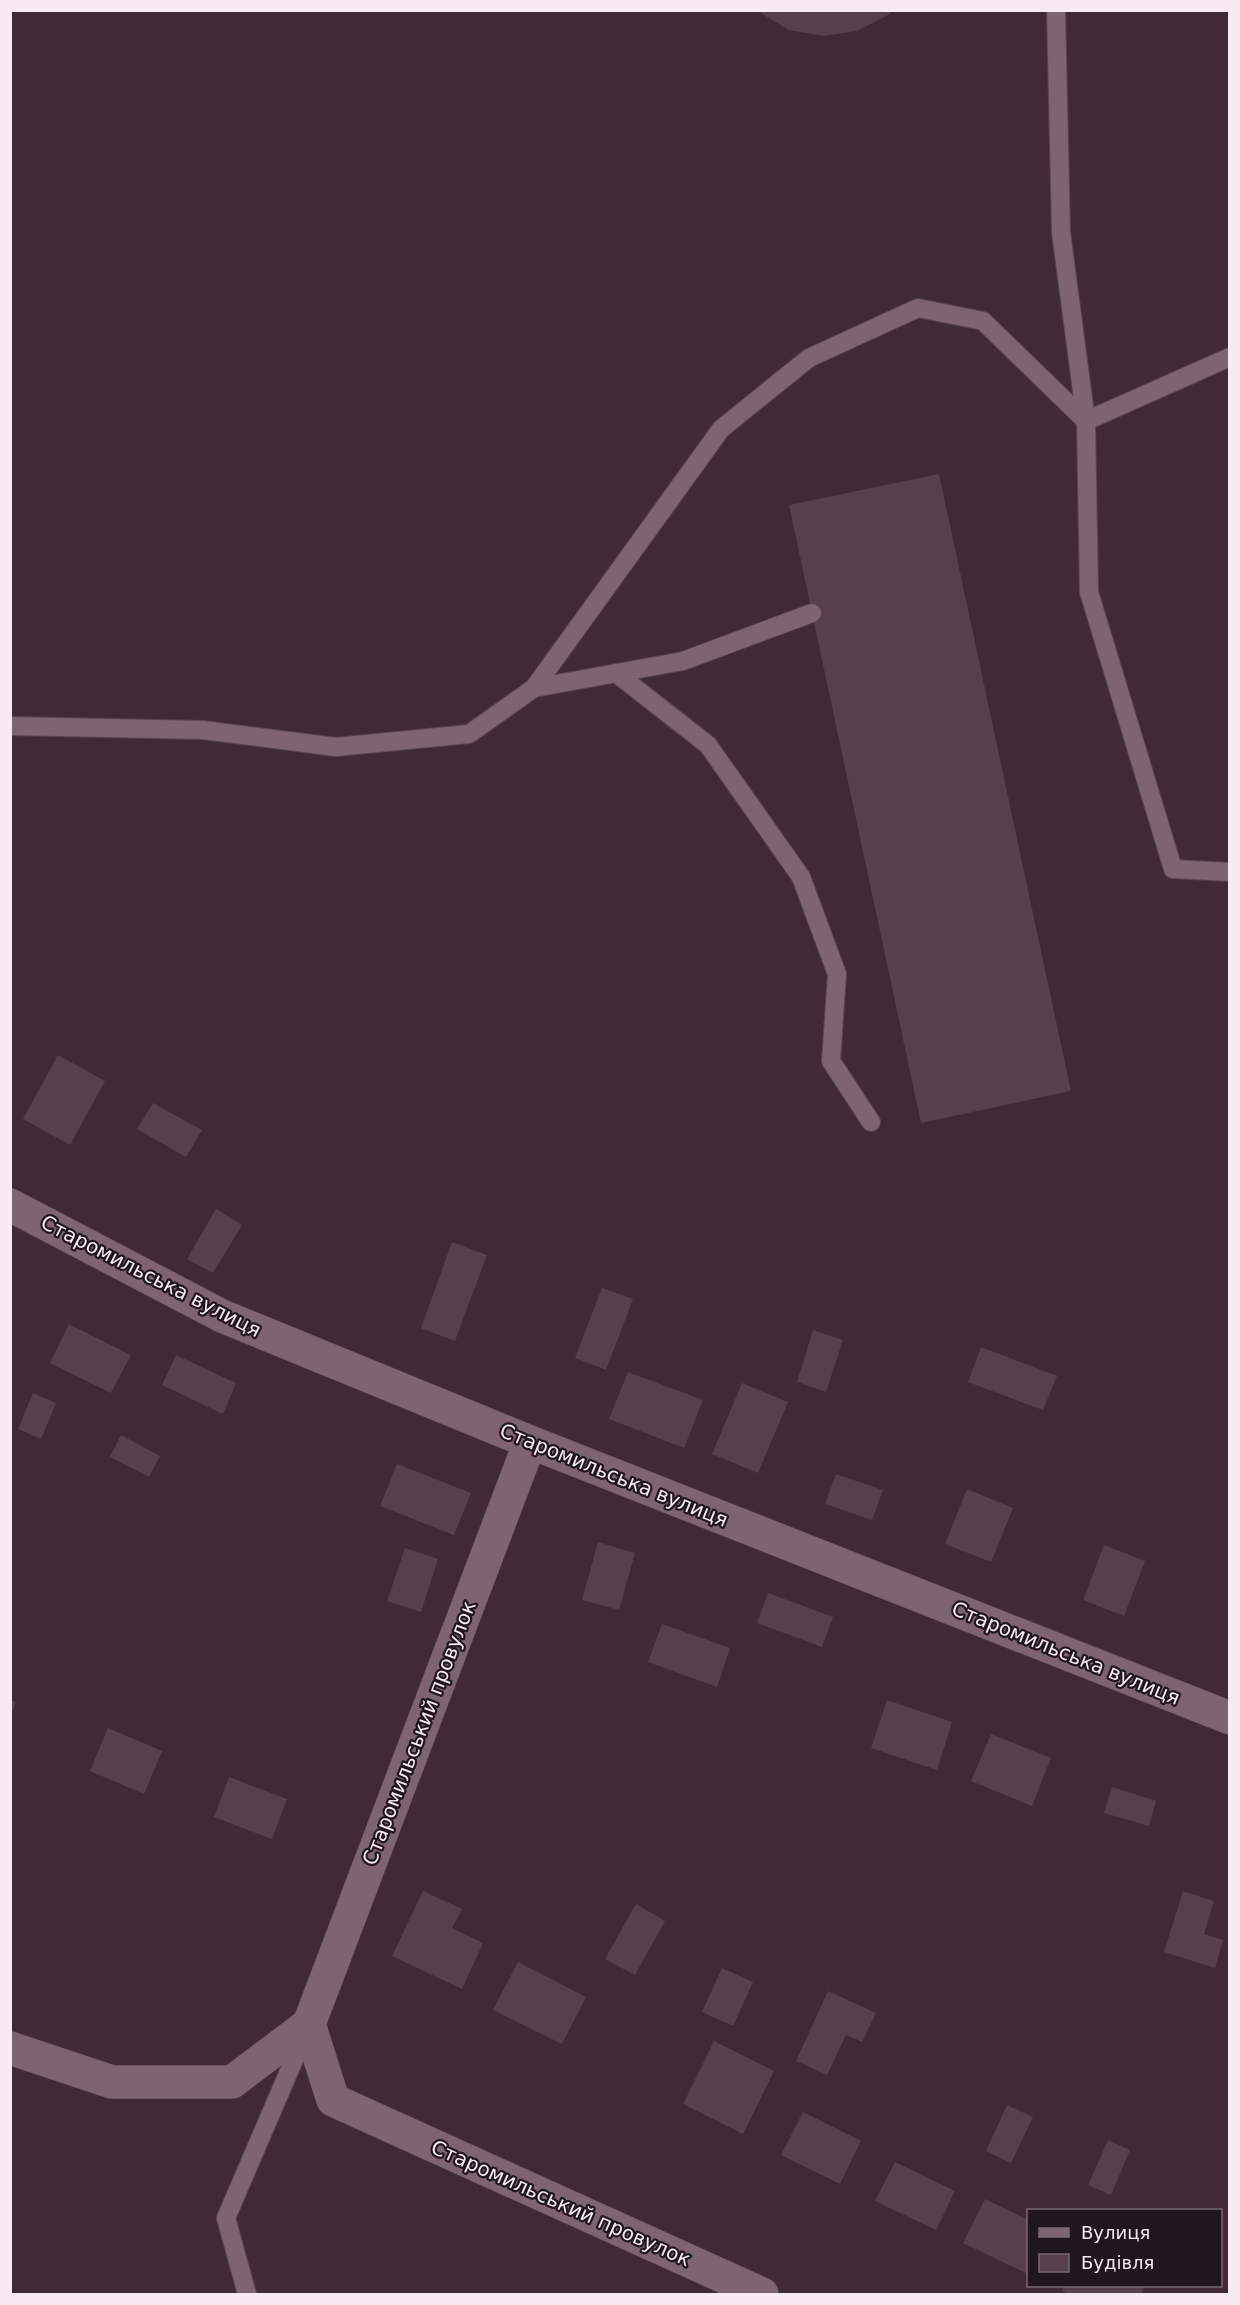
<svg xmlns="http://www.w3.org/2000/svg" width="1240" height="2305" font-family="'DejaVu Sans',sans-serif">
  <style>
    .building { fill: #573f4c }
    .lines { fill: none; stroke-linecap: round; stroke-linejoin: round }
    .service-casing { stroke: #594650; stroke-width: 20 }
    .minor-casing { stroke: #594650; stroke-width: 34 }
    .tertiary-casing { stroke: #594650; stroke-width: 34 }
    .service { stroke: #7e6471; stroke-width: 18 }
    .minor { stroke: #7e6471; stroke-width: 33 }
    .tertiary { stroke: #7e6471; stroke-width: 33 }
    .labels { text-anchor: middle; dominant-baseline: central; stroke-width: 4.5; stroke-linejoin: round; paint-order: stroke }
    .street-label { font-size: 20px; fill: #f9eaf2; stroke: #20161b }
  </style>
  <rect width="100%" height="100%" fill="#402a36"/>
  <!-- building -->
  <g class="building">
    <polygon points="756,10 893,10 888,15 857,31 824,36 789,30"/>
    <polygon points="939,474 1071,1091 921,1123 789,505"/>
    <polygon points="58,1055 105,1081 70,1145 23,1119"/>
    <polygon points="153,1103 202,1130 186,1157 137,1129"/>
    <polygon points="216,1209 242,1225 213,1273 187,1259"/>
    <polygon points="452,1242 487,1255 455,1341 421,1328"/>
    <polygon points="602,1288 633,1299 606,1370 575,1358"/>
    <polygon points="69,1324 131,1355 111,1393 50,1363"/>
    <polygon points="813,1330 843,1340 826,1392 797,1382"/>
    <polygon points="981,1347 1057,1376 1043,1410 968,1382"/>
    <polygon points="176,1355 236,1383 223,1414 162,1385"/>
    <polygon points="628,1372 703,1400 684,1448 609,1419"/>
    <polygon points="742,1383 788,1402 758,1473 712,1454"/>
    <polygon points="33,1393 56,1403 41,1439 18,1429"/>
    <polygon points="121,1435 160,1456 149,1477 110,1457"/>
    <polygon points="397,1464 471,1493 454,1535 380,1506"/>
    <polygon points="836,1474 883,1490 872,1520 825,1504"/>
    <polygon points="967,1489 1013,1508 991,1562 945,1544"/>
    <polygon points="598,1542 635,1553 619,1610 582,1600"/>
    <polygon points="1104,1545 1145,1561 1124,1616 1083,1600"/>
    <polygon points="405,1548 438,1559 421,1612 387,1601"/>
    <polygon points="768,1593 833,1617 822,1647 757,1623"/>
    <polygon points="662,1624 730,1648 717,1687 648,1662"/>
    <polygon points="10,1700 16,1702 11,1715 10,1715"/>
    <polygon points="887,1700 952,1722 937,1770 871,1748"/>
    <polygon points="108,1728 162,1751 144,1794 90,1771"/>
    <polygon points="991,1734 1051,1758 1032,1806 971,1781"/>
    <polygon points="229,1777 287,1799 272,1839 214,1817"/>
    <polygon points="1112,1787 1156,1801 1149,1826 1104,1813"/>
    <polygon points="423,1891 462,1909 452,1928 483,1943 462,1989 392,1956"/>
    <polygon points="1183,1891 1214,1901 1204,1934 1223,1940 1215,1968 1164,1952"/>
    <polygon points="636,1904 665,1921 635,1975 605,1959"/>
    <polygon points="518,1962 586,1997 562,2044 493,2010"/>
    <polygon points="722,1968 753,1982 733,2026 702,2012"/>
    <polygon points="828,1991 876,2013 862,2042 846,2035 827,2075 796,2061"/>
    <polygon points="714,2041 774,2071 743,2134 683,2104"/>
    <polygon points="1007,2105 1033,2117 1011,2163 986,2151"/>
    <polygon points="803,2112 861,2141 840,2184 781,2155"/>
    <polygon points="1108,2140 1130,2150 1111,2195 1088,2185"/>
    <polygon points="895,2162 955,2191 936,2230 875,2201"/>
    <polygon points="985,2199 1028,2220 1028,2274 963,2243"/>
    <polygon points="1064,2286 1145,2286 1141,2294 1069,2294 1062,2291"/>
  </g>
  <g class="lines">
    <defs>
      <g id="service">
        <polyline points="1056,10 1061,232 1086,421 1089,592 1173,869 1230,872"/>
        <polyline points="616,673 708,745 801,877 837,974 831,1061 871,1122"/>
        <polyline points="534,688 683,661 812,613"/>
        <polyline points="10,726 203,730 336,747 469,734 534,688 721,429 809,358 918,308 983,321 1086,421 1230,357"/>
        <polyline points="247,2294 226,2218 305,2034"/>
      </g>
      <g id="minor">
        <polyline points="530,1442 309,2024 333,2100 762,2294"/>
        <polyline points="10,2048 112,2082 232,2082 309,2024"/>
      </g>
      <polyline id="tertiary" points="10,1205 222,1316 530,1442 1230,1718"/>
    </defs>
    <!-- service casing -->
    <use href="#service" class="service-casing"/>
    <!-- minor casing -->
    <use href="#minor" class="minor-casing"/>
    <!-- tertiary casing -->
    <use href="#tertiary" class="tertiary-casing"/>
    <!-- service -->
    <use href="#service" class="service"/>
    <!-- minor -->
    <use href="#minor" class="minor"/>
    <!-- tertiary -->
    <use href="#tertiary" class="tertiary"/>
  </g>
  <g class="labels">
    <!-- street labels -->
    <g class="street-label">
      <text transform="translate(151 1276) rotate(27)">Старомильська вулиця</text>
      <text transform="translate(614 1475) rotate(22)">Старомильська вулиця</text>
      <text transform="translate(1066 1653) rotate(22)">Старомильська вулиця</text>
      <text transform="translate(419 1733) rotate(-69)">Старомильський провулок</text>
      <text transform="translate(561 2203) rotate(24)">Старомильський провулок</text>
    </g>
  </g>
  <!-- border -->
  <rect width="1240" height="2305" fill="none" stroke="#f9eaf2" stroke-width="24"/>
  <!-- legend -->
  <rect x="1027" y="2209" width="195" height="78" fill="#20161b" stroke="#776b71" stroke-width="1.5"/>
  <rect x="1039" y="2228" width="30" height="9" fill="#7e6471" stroke="#776b71" stroke-width="1.5"/>
  <text x="1081" y="2239" font-size="18" fill="#f9eaf2">Вулиця</text>
  <rect x="1039" y="2254" width="30" height="18" fill="#573f4c" stroke="#776b71" stroke-width="1.5"/>
  <text x="1081" y="2269" font-size="18" fill="#f9eaf2">Будівля</text>
</svg>
